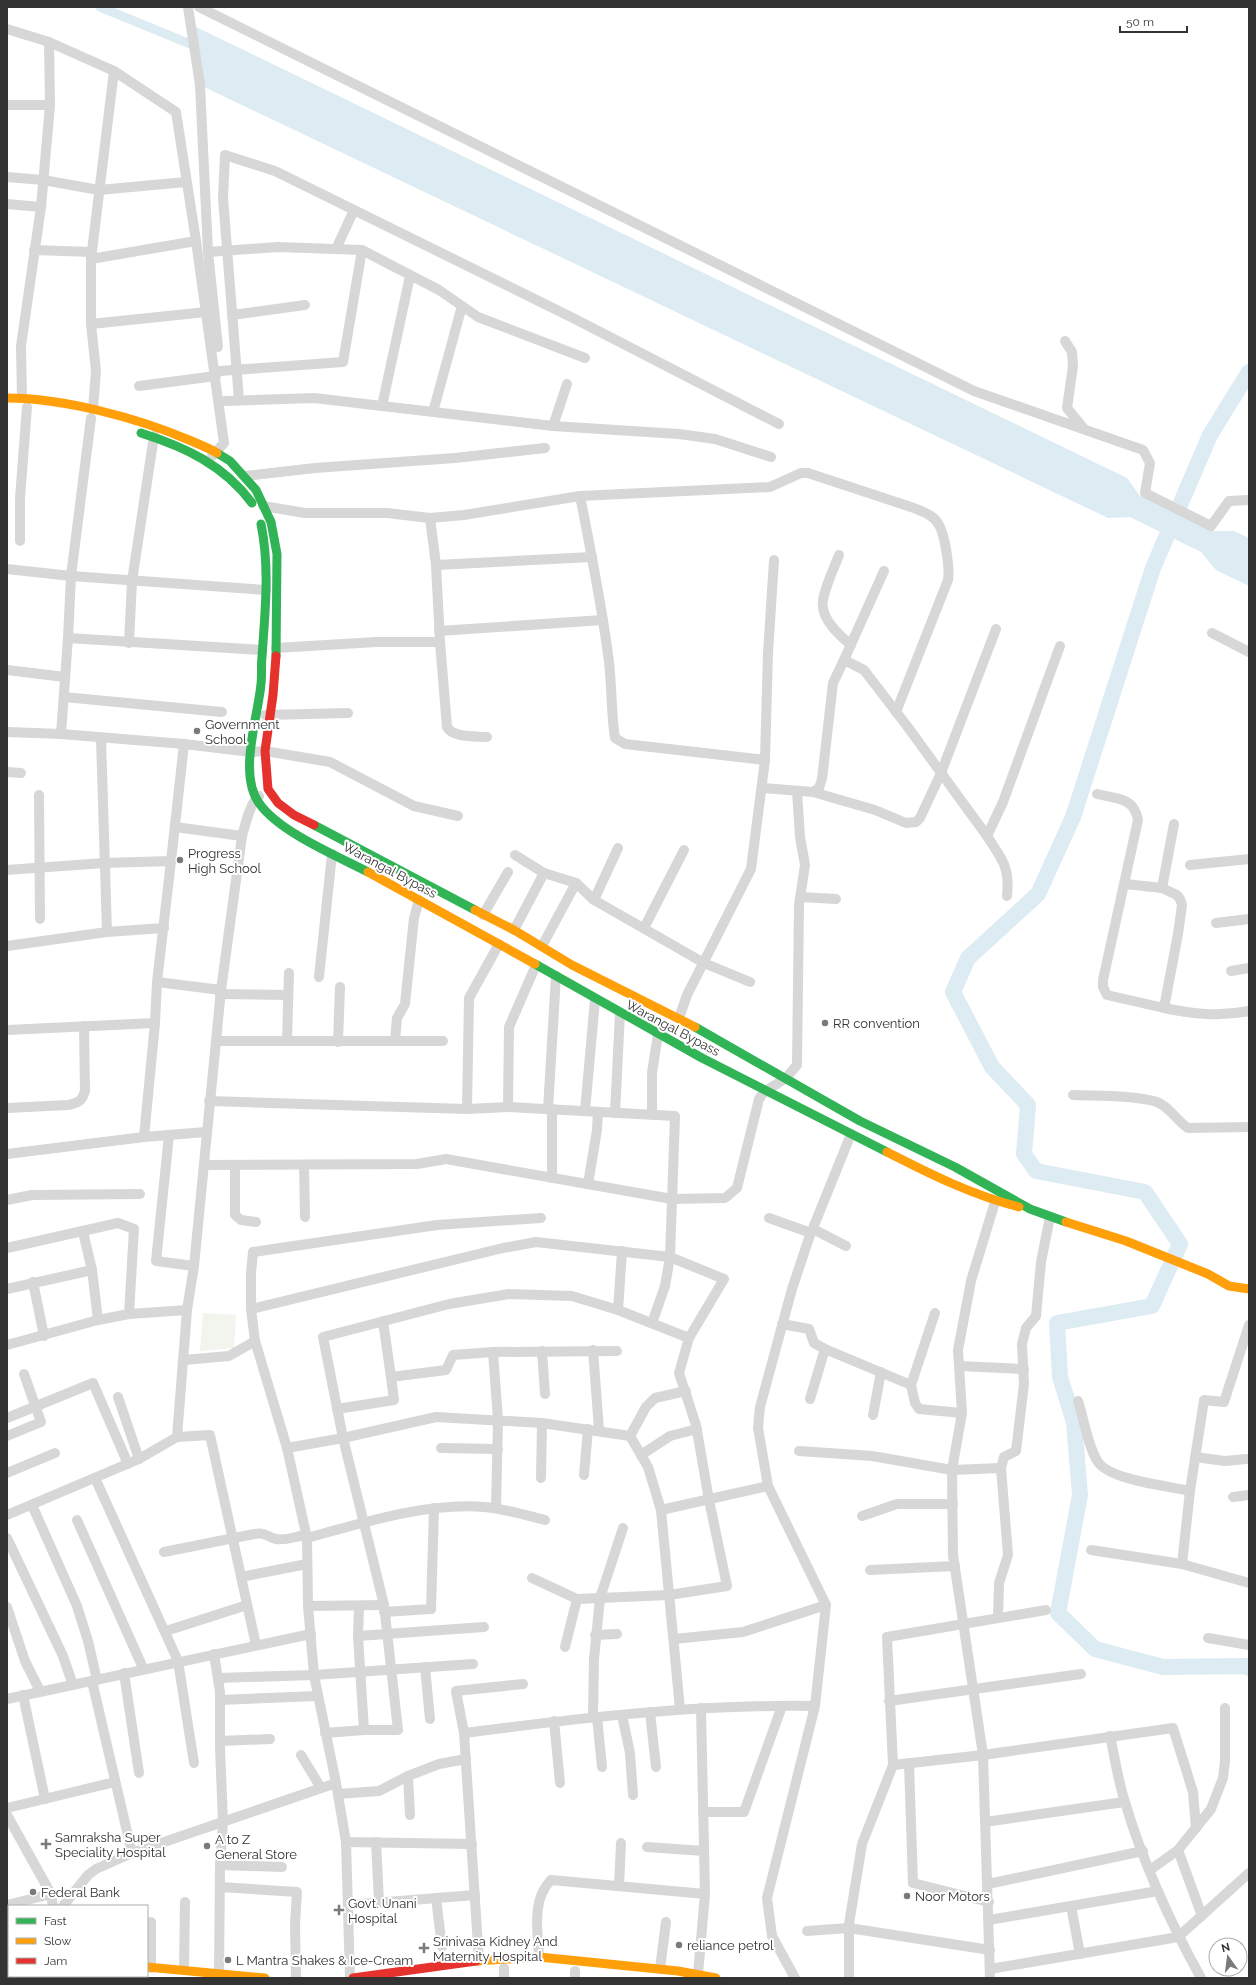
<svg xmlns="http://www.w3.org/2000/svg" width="1256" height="1985" font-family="Raleway,sans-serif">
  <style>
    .green { fill: #f1f5ed }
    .water { fill: #ddebf3 }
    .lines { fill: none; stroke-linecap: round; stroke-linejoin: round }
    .canal { stroke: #ddebf3; stroke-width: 9 }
    .river { stroke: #ddebf3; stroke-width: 16 }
    .street { stroke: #d7d7d7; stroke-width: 10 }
    .fast { stroke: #30b455; stroke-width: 9 }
    .slow { stroke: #ff9f0a; stroke-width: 9 }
    .jam { stroke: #e5322d; stroke-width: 9 }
    .poi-dot { fill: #7a7a7a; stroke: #fff; stroke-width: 1.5 }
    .labels { text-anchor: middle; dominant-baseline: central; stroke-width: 4; stroke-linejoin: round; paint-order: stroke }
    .poi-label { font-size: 13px; fill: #333; stroke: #fff; text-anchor: start }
    .street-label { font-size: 13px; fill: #333; stroke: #fff }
  </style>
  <rect width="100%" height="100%" fill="#fff"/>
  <!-- green -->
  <polygon class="green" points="203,1313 236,1315 234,1348 200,1351"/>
  <!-- water -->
  <polygon class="water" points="194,26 1127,478 1140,496 1211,531 1234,531 1249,538 1249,586 1216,570 1201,552 1130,517 1108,518 200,85"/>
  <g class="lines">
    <!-- canal -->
    <polyline class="canal" points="100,7 200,48"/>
    <!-- river -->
    <polyline class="river" points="1249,372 1210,435 1153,568 1073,817 1038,894 968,958 953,992 992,1067 1028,1105 1024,1154 1036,1171 1145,1192 1180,1244 1152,1306 1057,1323 1060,1377 1074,1422 1080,1495 1058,1613 1095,1649 1163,1667 1246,1666 1249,1668"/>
    <!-- street -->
    <g class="street">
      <polyline points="188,7 200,85 208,252 218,347"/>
      <polyline points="199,7 974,391 1143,450 1150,463 1145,493 1211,526 1229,501 1249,500"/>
      <polyline points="7,29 49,42 114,71 176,112 196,241 224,443 212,456"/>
      <polyline points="7,105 50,105"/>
      <polyline points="7,177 43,180 99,190 186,182"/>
      <polyline points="7,204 41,207"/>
      <polyline points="336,249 354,210"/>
      <polyline points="34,250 92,252"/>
      <polyline points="208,252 278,247 362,250 439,290 478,317 585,358"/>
      <polyline points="91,259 196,241"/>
      <polyline points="232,315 305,305"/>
      <polyline points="91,324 206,312"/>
      <polyline points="1065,341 1072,352 1073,366 1067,408 1084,429"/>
      <polyline points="220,371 343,362 362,250"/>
      <polyline points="139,386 216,376"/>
      <polyline points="22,398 21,346 41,207 50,105 49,42"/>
      <polyline points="239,400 223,198 225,155 275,171 575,319 779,424"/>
      <polyline points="225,401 314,398 553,426 679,434 715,439 771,457"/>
      <polyline points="382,406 410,276"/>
      <polyline points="93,409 96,371 91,324 91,259 114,71"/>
      <polyline points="433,412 462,306"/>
      <polyline points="553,426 567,384"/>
      <polyline points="245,476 315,468 455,458 545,448"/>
      <path d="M580,496C591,551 602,606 609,662C612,687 611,713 615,738L625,744L765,760"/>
      <path d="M263,506L305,513H387L430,518L464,515L580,496L770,487L801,473H808L914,508C923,512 934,515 939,525C945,535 950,569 948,580L896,712"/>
      <polyline points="20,541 20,498 27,407"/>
      <path d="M839,555C835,566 820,597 823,608C825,622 840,636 851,645"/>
      <polyline points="436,565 592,557"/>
      <polyline points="7,569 71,576 266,590"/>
      <polyline points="439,631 603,620"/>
      <polyline points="1212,633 1249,652"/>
      <polyline points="68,638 71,576 91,418"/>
      <path d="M440,642L447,727C453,738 476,736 487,737"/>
      <polyline points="129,643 132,581 154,436"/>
      <polyline points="276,648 376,642 440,642 436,565 430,518"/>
      <polyline points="844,660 884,571"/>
      <polyline points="7,670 65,677"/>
      <polyline points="64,697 222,712"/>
      <polyline points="265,715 348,713"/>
      <polyline points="7,732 61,734 184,744 251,752 265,751 330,762 414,806 458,816"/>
      <polyline points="61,734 68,638 262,650"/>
      <polyline points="101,738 107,932"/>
      <polyline points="7,772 21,773"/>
      <polyline points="763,788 813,792 819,788 822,779 833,683 844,660 864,670 907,726 987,836 1003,802 1060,646"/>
      <polyline points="813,792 875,810 906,823 916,822 920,818 941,773 996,629"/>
      <path d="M1097,794C1117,799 1134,797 1138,820L1103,980V987L1107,995L1164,1008"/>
      <polyline points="39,795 40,919"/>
      <polyline points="175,827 242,836"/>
      <path d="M987,836C1002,860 1010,866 1007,896"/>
      <polyline points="618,848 594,900 704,963 750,982"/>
      <polyline points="515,855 544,873 576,883 594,900"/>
      <polyline points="1190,865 1249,859"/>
      <polyline points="7,870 104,863 171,861 184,744"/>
      <path d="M1125,884L1162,888L1177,895L1180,899L1182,905L1178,934L1164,1008C1193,1014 1219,1017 1249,1011"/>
      <polyline points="1162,888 1174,824"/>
      <polyline points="800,897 836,899"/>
      <polyline points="483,915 508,872"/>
      <polyline points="1216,923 1249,919"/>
      <polyline points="644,928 684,850"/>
      <polyline points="514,930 544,873"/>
      <polyline points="7,946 107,932 164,928"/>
      <polyline points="542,946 576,883"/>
      <polyline points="1231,971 1249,968"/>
      <polyline points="319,977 332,854"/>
      <polyline points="157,982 221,990"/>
      <polyline points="220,994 288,995"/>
      <polyline points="679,1018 687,995 751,869 765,760 768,653 774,560"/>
      <polyline points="7,1030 155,1023"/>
      <polyline points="216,1041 443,1041"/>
      <polyline points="287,1041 289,973"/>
      <polyline points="395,1041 397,1018 405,1004 414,918 419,900"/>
      <polyline points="338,1042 340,987"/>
      <path d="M1073,1095C1095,1096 1138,1095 1157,1102C1170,1107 1177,1121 1188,1128L1249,1127"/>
      <polyline points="209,1101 467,1109 508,1107 675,1116 670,1257 665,1286 652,1323"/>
      <polyline points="508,1107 509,1027 536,965"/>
      <path d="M7,1108L68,1105C78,1103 82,1101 85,1091L84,1026"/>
      <polyline points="467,1109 469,998 499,944"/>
      <polyline points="548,1109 556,976"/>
      <polyline points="585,1111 595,1000"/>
      <polyline points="615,1113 620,1013"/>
      <polyline points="652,1115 652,1073 658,1034"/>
      <polyline points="169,1135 156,1261 194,1266"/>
      <polyline points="144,1137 155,1023 157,982 171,861"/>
      <polyline points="7,1154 144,1137 206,1132"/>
      <polyline points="204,1165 417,1164 446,1159 672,1199 725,1198 737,1188 759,1099 764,1092 786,1078 797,1065 799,905 805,865 800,837 797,791"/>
      <polyline points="235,1165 235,1215 241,1220 256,1222"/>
      <polyline points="304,1165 305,1217"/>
      <polyline points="552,1178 552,1109"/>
      <polyline points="588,1184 597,1130 598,1112"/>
      <polyline points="7,1200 32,1195 140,1194"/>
      <polyline points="769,1218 811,1233"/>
      <polyline points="813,1229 846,1246"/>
      <polyline points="83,1232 92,1270 98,1320"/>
      <polyline points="7,1248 118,1223 134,1229 129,1314"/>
      <polyline points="33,1282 44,1336"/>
      <polyline points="7,1289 92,1270"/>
      <polyline points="251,1309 503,1248 536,1242 670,1257 724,1279 689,1338 679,1373 696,1425 709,1500 727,1586 669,1595 577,1599 532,1578"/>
      <polyline points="618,1310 622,1251"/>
      <polyline points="383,1321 391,1377"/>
      <polyline points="782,1324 809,1329 814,1343 825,1349"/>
      <polyline points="1249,1325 1224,1402 1204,1400 1190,1491 1182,1564 1249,1583"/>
      <polyline points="7,1345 98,1320 129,1314 187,1310"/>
      <polyline points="593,1350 599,1430"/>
      <polyline points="542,1351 545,1394"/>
      <polyline points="493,1352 498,1420 496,1508"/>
      <polyline points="184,1360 229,1356 255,1341"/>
      <polyline points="959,1366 1024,1369"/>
      <polyline points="911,1385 935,1313"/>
      <polyline points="118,1397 139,1459"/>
      <polyline points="810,1399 825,1349 911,1385 915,1403 919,1409 962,1413"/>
      <path d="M1078,1401C1084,1419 1088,1447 1098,1462C1110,1480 1168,1486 1190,1491"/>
      <polyline points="337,1409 394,1400 391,1377 446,1370 453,1355 493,1352 617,1351"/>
      <polyline points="873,1415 881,1372"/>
      <polyline points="7,1418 93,1383 128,1464"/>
      <polyline points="7,1436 41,1422 24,1374"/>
      <polyline points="630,1436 646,1407 655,1398 686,1391"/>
      <polyline points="177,1437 210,1435 256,1645"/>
      <polyline points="287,1448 343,1438 436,1417 542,1423 630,1436 648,1467 661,1510 680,1709"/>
      <polyline points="441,1448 498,1449"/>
      <polyline points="799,1451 872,1456 952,1470 1001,1468 1008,1555 999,1583 998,1618"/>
      <polyline points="641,1455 670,1436 697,1429"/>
      <polyline points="1195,1457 1225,1461 1246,1459"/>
      <polyline points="1001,1468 1004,1457 1016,1451 1024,1384 1022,1344 1026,1328 1036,1316 1041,1262 1050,1217"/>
      <polyline points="7,1473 55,1453"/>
      <polyline points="584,1475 588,1429"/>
      <polyline points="95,1478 178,1661 194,1763"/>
      <polyline points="541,1478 542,1423"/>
      <polyline points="1233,1497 1249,1495"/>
      <polyline points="32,1505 77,1606 88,1641 97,1680"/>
      <polyline points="661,1510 768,1486"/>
      <path d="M7,1515L139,1459L177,1437L187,1310L194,1266L221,990L242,836C245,826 250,802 259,796"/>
      <polyline points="862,1516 897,1504 953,1504"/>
      <polyline points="77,1520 143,1668"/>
      <polyline points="7,1538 63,1656 73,1685"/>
      <path d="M307,1538C362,1523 427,1502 485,1507C505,1509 525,1515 545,1520"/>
      <polyline points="1091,1550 1182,1564"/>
      <path d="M164,1552L254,1534C267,1532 266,1537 276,1539C285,1541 297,1536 306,1535"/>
      <polyline points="870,1570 955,1566"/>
      <polyline points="241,1577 307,1564"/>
      <polyline points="308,1606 384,1605"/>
      <polyline points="7,1607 25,1661 40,1691"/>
      <polyline points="384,1612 431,1609 434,1508"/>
      <polyline points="166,1631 247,1605"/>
      <polyline points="595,1635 617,1634"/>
      <polyline points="358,1636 359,1606"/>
      <polyline points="1208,1638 1249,1645"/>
      <polyline points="674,1639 743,1632 826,1605"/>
      <polyline points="565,1647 577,1599"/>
      <polyline points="214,1654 220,1692 220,1748 223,1822 220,1865 219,1974"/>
      <polyline points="425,1667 430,1719"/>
      <polyline points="124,1673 139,1773"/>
      <polyline points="218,1678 314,1675 473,1664"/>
      <polyline points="92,1681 132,1853"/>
      <polyline points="23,1695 45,1799"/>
      <polyline points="7,1699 311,1634"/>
      <polyline points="220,1700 317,1696"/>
      <polyline points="889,1701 1081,1674"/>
      <polyline points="650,1712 656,1767"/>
      <polyline points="622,1715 630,1753 633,1795"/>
      <polyline points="593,1717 594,1659 600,1598 623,1528"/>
      <polyline points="597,1717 602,1767"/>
      <polyline points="554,1721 560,1783"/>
      <polyline points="364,1730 358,1636 484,1627"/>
      <polyline points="325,1733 364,1730 398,1730 384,1605 343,1438 323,1337 449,1304 509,1294 572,1296 618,1310 689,1338"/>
      <path d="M464,1733C580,1718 697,1704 815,1706"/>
      <path d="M1110,1736C1115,1758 1118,1781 1125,1802C1143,1863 1170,1922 1201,1978"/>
      <polyline points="220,1741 270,1739"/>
      <polyline points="301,1755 321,1788"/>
      <polyline points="909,1763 913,1883 989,1902"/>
      <polyline points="893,1765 983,1755 1173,1728 1193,1792 1196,1828"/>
      <polyline points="338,1794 379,1791 408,1776"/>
      <polyline points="7,1808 115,1782"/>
      <polyline points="703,1812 744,1812 782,1706"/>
      <polyline points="7,1815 51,1894 53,1906"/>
      <polyline points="410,1815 408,1776 439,1764 466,1759"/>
      <polyline points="985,1822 1124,1802"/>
      <polyline points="346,1842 472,1844"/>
      <polyline points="376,1842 379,1902"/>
      <polyline points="647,1847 704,1851"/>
      <polyline points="1178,1850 1202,1916"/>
      <polyline points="220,1865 282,1867"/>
      <polyline points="1150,1870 1178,1850 1211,1809 1223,1778 1225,1761 1225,1708"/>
      <polyline points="988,1884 1143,1851"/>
      <polyline points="619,1886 621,1843"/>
      <polyline points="220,1887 297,1892 295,1925 296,1978"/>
      <polyline points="436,1898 442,1947"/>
      <polyline points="7,1905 51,1894"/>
      <polyline points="348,1905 475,1895"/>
      <polyline points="63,1906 88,1875 96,1869 132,1853 336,1783"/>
      <polyline points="1071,1906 1080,1954"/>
      <polyline points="989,1920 1158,1891"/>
      <polyline points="807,1931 849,1928 990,1950"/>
      <path d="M539,1957C538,1932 531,1900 551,1880L705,1894"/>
      <polyline points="479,1961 464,1733 456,1691 523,1684"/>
      <polyline points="151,1968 151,1922"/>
      <polyline points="504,1968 504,1978"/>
      <polyline points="660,1969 666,1922"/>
      <polyline points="990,1969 1178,1937 1249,1873"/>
      <polyline points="184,1970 185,1902"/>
      <polyline points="575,1971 575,1978"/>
      <polyline points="698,1974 705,1894 701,1708"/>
      <polyline points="55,1976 56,1978"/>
      <polyline points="112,1976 112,1978"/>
      <polyline points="350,1978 346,1842 336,1783 314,1675 308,1606 307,1538 287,1448 255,1341 251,1309 251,1273 253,1252 437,1225 541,1218"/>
      <polyline points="795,1978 772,1936 767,1898 815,1706 826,1605 768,1486 758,1428 760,1407 792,1289 809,1238 851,1134"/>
      <polyline points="849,1978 849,1924 862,1844 893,1765 887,1637 1046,1610"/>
      <polyline points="990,1978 983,1755 953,1555 952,1470 962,1413 958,1350 971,1281 995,1202"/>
    </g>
    <!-- fast -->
    <g class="fast">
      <path d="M141,433C185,447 224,465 252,503"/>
      <polyline points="217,453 230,461 256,490 271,522 277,554 276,656"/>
      <path d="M261,524C270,568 265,612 262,657C261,666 262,675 261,684C258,717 238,774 259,803C279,832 337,856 368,872"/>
      <polyline points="314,825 475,910"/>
      <polyline points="535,964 702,1058 887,1152"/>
      <polyline points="695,1027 860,1121 955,1167 1030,1209 1066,1222"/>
      <polyline points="7,1955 9,1955"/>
    </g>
    <!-- slow -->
    <g class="slow">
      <path d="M7,398C63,398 138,418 189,440C198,444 209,448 217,453"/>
      <polyline points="368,872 535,964"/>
      <polyline points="475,910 514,930 572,965 695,1027"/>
      <path d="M887,1152C930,1174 972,1195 1019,1207"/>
      <polyline points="1066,1222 1126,1241 1208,1274 1229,1286 1249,1289"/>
      <polyline points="476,1961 539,1957 678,1971 716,1978"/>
      <polyline points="147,1967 265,1978"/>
    </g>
    <!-- jam -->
    <g class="jam">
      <polyline points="276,656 273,695 265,751 268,789 278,803 294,815 314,825"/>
      <polyline points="353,1978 476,1961"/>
    </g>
  </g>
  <!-- markers -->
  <g class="poi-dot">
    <circle cx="197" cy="731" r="4"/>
    <circle cx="180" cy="860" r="4"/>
    <circle cx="825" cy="1023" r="4"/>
    <path d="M44 1838h4v4h4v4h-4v4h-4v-4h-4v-4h4z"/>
    <circle cx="207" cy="1846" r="4"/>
    <circle cx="33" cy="1892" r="4"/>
    <circle cx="907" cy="1896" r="4"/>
    <path d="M337 1904h4v4h4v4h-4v4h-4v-4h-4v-4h4z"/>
    <circle cx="679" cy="1945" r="4"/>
    <path d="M422 1942h4v4h4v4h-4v4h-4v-4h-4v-4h4z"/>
    <circle cx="228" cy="1960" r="4"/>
  </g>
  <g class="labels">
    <!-- poi labels -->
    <g class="poi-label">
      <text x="205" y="724">Government<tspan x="205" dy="15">School</tspan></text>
      <text x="188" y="853">Progress<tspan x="188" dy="15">High School</tspan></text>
      <text x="833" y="1023">RR convention</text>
      <text x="55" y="1837">Samraksha Super<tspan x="55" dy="15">Speciality Hospital</tspan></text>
      <text x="215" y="1839">A to Z<tspan x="215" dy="15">General Store</tspan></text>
      <text x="41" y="1892">Federal Bank</text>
      <text x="915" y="1896">Noor Motors</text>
      <text x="348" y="1903">Govt. Unani<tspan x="348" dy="15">Hospital</tspan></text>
      <text x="433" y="1941">Srinivasa Kidney And<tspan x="433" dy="15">Maternity Hospital</tspan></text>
      <text x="687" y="1945">reliance petrol</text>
      <text x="236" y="1960">L Mantra Shakes &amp; Ice-Cream</text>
    </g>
    <!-- street labels -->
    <g class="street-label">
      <text transform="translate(390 870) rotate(28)">Warangal Bypass</text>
      <text transform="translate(673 1028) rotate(28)">Warangal Bypass</text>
    </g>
  </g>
  <!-- border -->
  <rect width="1256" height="1985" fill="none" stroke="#333333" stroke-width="16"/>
  <!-- legend -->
  <rect x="8" y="1905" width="140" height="72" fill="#ffffff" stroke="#adadad"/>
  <rect x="16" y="1918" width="20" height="6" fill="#30b455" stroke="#adadad"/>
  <text x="44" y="1925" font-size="12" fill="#333333">Fast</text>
  <rect x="16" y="1938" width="20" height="6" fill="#ff9f0a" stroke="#adadad"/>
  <text x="44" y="1945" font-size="12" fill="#333333">Slow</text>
  <rect x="16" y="1958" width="20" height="6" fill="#e5322d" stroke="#adadad"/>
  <text x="44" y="1965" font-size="12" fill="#333333">Jam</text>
  <!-- north arrow -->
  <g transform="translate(1228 1957) rotate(346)"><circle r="19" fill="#ffffff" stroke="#adadad"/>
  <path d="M0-3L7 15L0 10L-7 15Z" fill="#7a7a7a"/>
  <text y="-6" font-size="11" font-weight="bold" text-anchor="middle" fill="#333333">N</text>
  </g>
  <!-- scale -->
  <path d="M1120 26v6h67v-6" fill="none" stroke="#333333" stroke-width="2"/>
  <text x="1126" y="26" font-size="12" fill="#333333" stroke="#ffffff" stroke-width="3" paint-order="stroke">50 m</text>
</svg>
